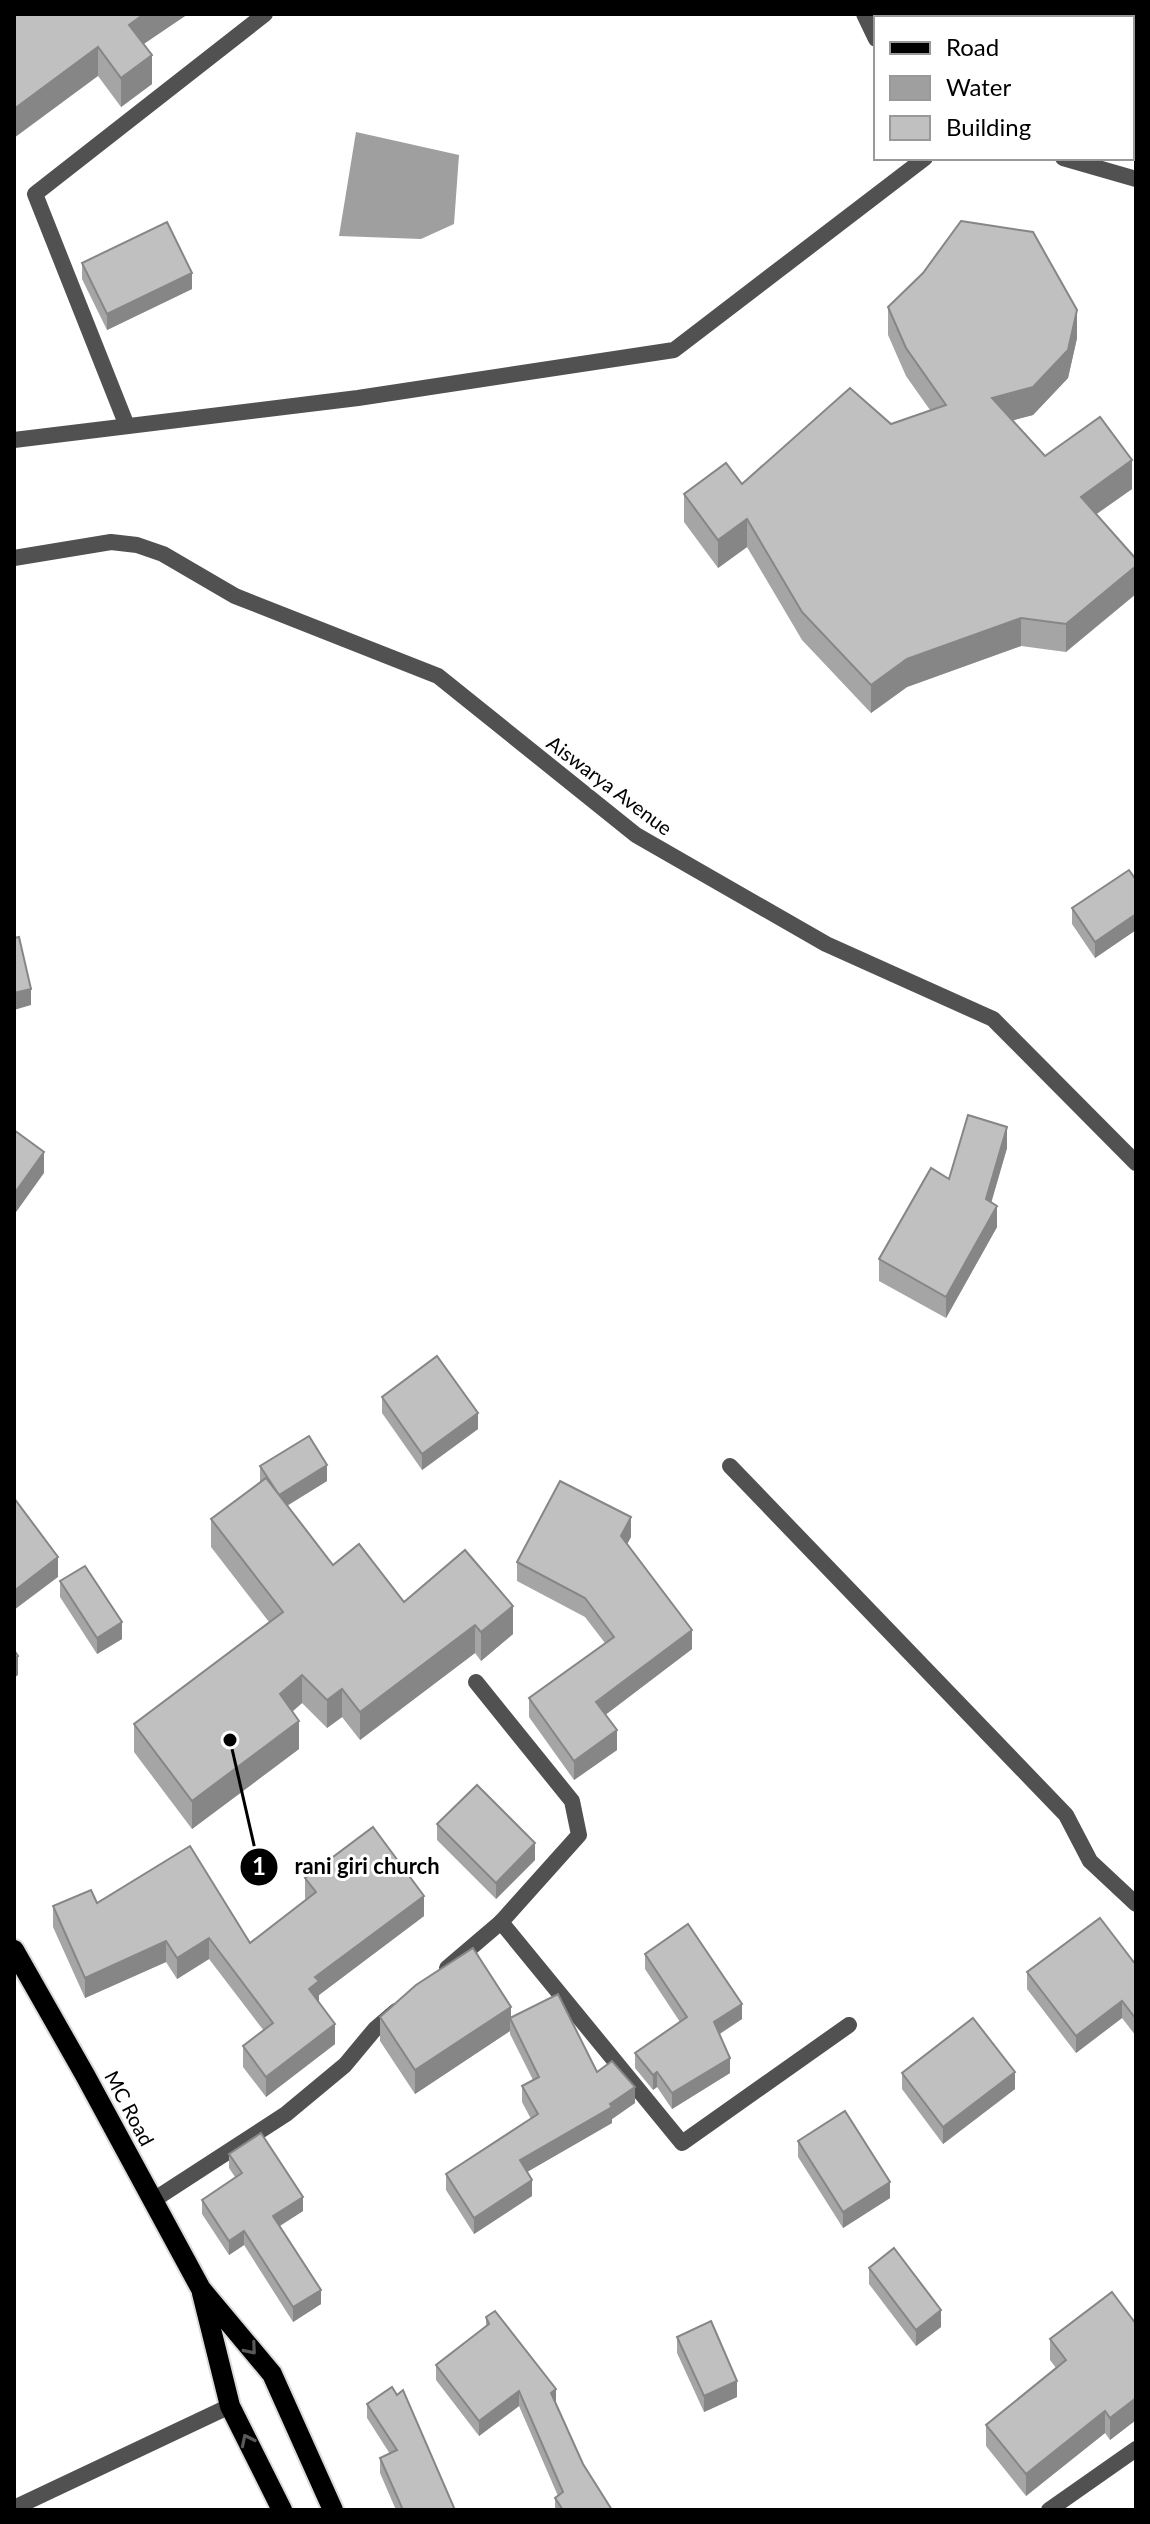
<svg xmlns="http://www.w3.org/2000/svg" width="1150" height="2524" font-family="Lato,sans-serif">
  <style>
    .water { fill: #9f9f9f }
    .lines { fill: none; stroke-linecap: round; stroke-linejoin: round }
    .primary-casing { stroke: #dbdbdb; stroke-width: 24 }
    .minor { stroke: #515151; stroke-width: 16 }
    .primary { stroke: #000; stroke-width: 20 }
    .wall { fill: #a5a5a5 }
    .shaded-wall { fill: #868686 }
    .building { fill: #c0c0c0; stroke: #868686; stroke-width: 2 }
    .oneway { stroke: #595959 }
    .labels { text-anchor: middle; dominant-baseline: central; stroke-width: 6; stroke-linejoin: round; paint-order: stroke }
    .street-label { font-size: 20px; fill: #000; stroke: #fff }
    .leader { fill: none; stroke: #000; stroke-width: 3 }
    .callout-dot { fill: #000; stroke: #fff; stroke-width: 3 }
    .mark-label { font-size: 24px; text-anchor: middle; font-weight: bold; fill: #fff }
    .callout-label { font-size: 22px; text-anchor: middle; font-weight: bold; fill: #000; stroke: #fff; stroke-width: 6; stroke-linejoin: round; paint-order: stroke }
  </style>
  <rect width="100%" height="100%" fill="#fff"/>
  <!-- water -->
  <polygon class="water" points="356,132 459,155 454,224 421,239 339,236"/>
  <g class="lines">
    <defs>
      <g id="primary">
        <polyline points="14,1950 85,2075 201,2289 272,2374 333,2510"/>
        <polyline points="202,2293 230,2406 282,2510"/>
      </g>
    </defs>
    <!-- primary casing -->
    <use href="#primary" class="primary-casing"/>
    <!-- minor -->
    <g class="minor">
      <polyline points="864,14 876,39"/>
      <polyline points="1063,158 1136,179"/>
      <polyline points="127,426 35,194 265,14"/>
      <polyline points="14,440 358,398 674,350 925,158"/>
      <polyline points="14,558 111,542 137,545 163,554 235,596 438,676 636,835 826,944 993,1019 1136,1163"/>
      <polyline points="730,1466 1066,1815 1090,1861 1136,1904"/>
      <polyline points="501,1922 682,2143 849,2025"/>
      <polyline points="447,1968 501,1922 579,1835 572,1801 476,1682"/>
      <polyline points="152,2201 286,2114 345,2065 375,2029 396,2011"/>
      <polyline points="14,2508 230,2406"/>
      <polyline points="1049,2510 1136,2449"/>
    </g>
    <!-- primary -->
    <use href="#primary" class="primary"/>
  </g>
  <!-- wall -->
  <g class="wall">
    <polygon points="14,14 188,14 143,44 152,84 121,107 98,76"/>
    <polygon points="82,263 192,289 107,330 82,279"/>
    <polygon points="888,307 1077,338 1068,378 1033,415 1013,420 1045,456 1132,489 1096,514 1066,652 1021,646 907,687 871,713 802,640 747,547 718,568 684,522 684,494 742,484 891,424 930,410 906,376 888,335"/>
    <polygon points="1136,880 1136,930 1095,958 1072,924 1072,908"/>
    <polygon points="1007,1148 991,1202 997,1227 946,1318 879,1281 879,1259 949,1179"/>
    <polygon points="382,1397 478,1429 422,1470 382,1413"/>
    <polygon points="260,1466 327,1481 287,1506 333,1565 404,1602 513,1634 481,1661 475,1653 360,1740 342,1717 327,1728 302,1703 293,1711 299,1749 192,1829 134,1752 134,1724 269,1622 211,1547 211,1519 260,1482"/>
    <polygon points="631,1537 627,1544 692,1649 605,1715 617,1750 574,1780 529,1717 529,1698 605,1643 585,1617 517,1581 517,1562"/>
    <polygon points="60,1581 122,1639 97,1654 60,1597"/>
    <polygon points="437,1824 535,1860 496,1899 437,1840"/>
    <polygon points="305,1878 424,1916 319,1995 318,2002 335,2044 266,2097 243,2067 243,2046 264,2031 209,1959 177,1979 166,1962 85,1998 53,1927 53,1906 97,1903 250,1943 306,1900 305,1898"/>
    <polygon points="645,1954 742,2019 720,2034 730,2073 672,2109 657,2087 653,2090 635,2068 635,2053 680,2022 645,1969"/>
    <polygon points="1136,1965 1136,2036 1122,2018 1076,2053 1027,1989 1027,1972"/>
    <polygon points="380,2017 511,2018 597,2072 635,2103 612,2119 612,2123 527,2172 532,2196 474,2234 446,2190 446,2174 531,2119 522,2102 522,2086 533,2080 510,2034 510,2031 415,2094 380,2041"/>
    <polygon points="902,2073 1015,2089 943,2144 902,2089"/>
    <polygon points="798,2141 890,2198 843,2228 798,2157"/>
    <polygon points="229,2154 303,2211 280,2226 321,2304 293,2322 244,2245 229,2255 202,2214 202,2200 235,2177 229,2168"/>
    <polygon points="869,2268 941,2327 916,2346 869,2284"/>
    <polygon points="486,2317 556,2404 583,2464 612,2510 555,2510 555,2498 558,2496 519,2406 479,2436 436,2380 436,2365 486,2327"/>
    <polygon points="1136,2324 1136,2420 1110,2440 1105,2433 1026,2496 986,2446 986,2425 1056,2368 1050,2360 1050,2339"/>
    <polygon points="677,2337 737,2397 704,2412 677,2353"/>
    <polygon points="367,2404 455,2510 396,2510 380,2473 380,2458 390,2454 367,2418"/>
  </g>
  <!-- shaded-wall -->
  <g class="shaded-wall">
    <polygon points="144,14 188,14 129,54 129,25"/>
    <polygon points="98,47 98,76 14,138 14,109"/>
    <polygon points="152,55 152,84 121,107 121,78"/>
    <polygon points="192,273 192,289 107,330 107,314"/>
    <polygon points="1077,310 1077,338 1068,378 1033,415 992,426 992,398"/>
    <polygon points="1132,460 1132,489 1081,525 1081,497"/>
    <polygon points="747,519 747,547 718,568 718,540"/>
    <polygon points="1136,566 1136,594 1066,652 1066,624"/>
    <polygon points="1021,618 1021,646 907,687 871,713 871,685 907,659"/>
    <polygon points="1136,914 1136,930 1095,958 1095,942"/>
    <polygon points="31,989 31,1005 14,1010 14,993"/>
    <polygon points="1007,1127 1007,1148 986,1221 986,1199"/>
    <polygon points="44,1152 44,1173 14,1215 14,1194"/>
    <polygon points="997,1206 997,1227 946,1318 946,1297"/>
    <polygon points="478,1413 478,1429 422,1470 422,1454"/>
    <polygon points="327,1465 327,1481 278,1511 278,1495"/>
    <polygon points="631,1517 631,1537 621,1555 621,1536"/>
    <polygon points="58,1557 58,1577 14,1610 14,1591"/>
    <polygon points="513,1606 513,1634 481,1661 481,1632"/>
    <polygon points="122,1622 122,1639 97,1654 97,1638"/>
    <polygon points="475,1625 475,1653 360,1740 360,1712"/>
    <polygon points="692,1630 692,1649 596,1722 596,1702"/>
    <polygon points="18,1656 18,1675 14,1678 14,1659"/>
    <polygon points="302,1675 302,1703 280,1722 280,1694"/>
    <polygon points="342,1689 342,1717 327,1728 327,1700"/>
    <polygon points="299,1721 299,1749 192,1829 192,1801"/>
    <polygon points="617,1730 617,1750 574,1780 574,1761"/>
    <polygon points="535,1843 535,1860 496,1899 496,1883"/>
    <polygon points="424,1896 424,1916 319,1995 319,2002 309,1989 315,1977"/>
    <polygon points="209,1938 209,1959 177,1979 177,1958"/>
    <polygon points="166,1941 166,1962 85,1998 85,1978"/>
    <polygon points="1122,2001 1122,2018 1076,2053 1076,2036"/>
    <polygon points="742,2004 742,2019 714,2037 714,2022"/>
    <polygon points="511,2007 511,2022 510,2018 510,2031 415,2094 415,2070"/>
    <polygon points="335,2024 335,2044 266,2097 266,2077"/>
    <polygon points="730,2058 730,2073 672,2109 672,2093"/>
    <polygon points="657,2072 657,2087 653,2090 653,2075"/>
    <polygon points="1015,2072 1015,2089 943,2144 943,2127"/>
    <polygon points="635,2087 635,2103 612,2119 612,2123 520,2176 520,2160 610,2104"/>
    <polygon points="532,2180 532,2196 474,2234 474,2218"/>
    <polygon points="890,2182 890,2198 843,2228 843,2212"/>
    <polygon points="303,2197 303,2211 273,2230 273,2216"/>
    <polygon points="244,2231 244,2245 229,2255 229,2241"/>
    <polygon points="321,2290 321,2304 293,2322 293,2307"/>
    <polygon points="941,2310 941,2327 916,2346 916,2330"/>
    <polygon points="737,2381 737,2397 704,2412 704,2396"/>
    <polygon points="556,2389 556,2404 551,2393"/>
    <polygon points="519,2391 519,2406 479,2436 479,2421"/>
    <polygon points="1136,2398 1136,2420 1110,2440 1110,2418"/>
    <polygon points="1105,2411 1105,2433 1026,2496 1026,2474"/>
  </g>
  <!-- building -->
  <g class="building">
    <polygon points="14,14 144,14 129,25 152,55 121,78 98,47 14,109"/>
    <polygon points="961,221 1033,232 1077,310 1068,350 1033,387 992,398 1045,456 1100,417 1132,460 1081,497 1136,559 1136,566 1066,624 1021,618 907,659 871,685 802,612 747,519 718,540 684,494 726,463 742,484 850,388 891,424 946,405 906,348 888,307 923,273"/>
    <polygon points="167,222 192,273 107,314 82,263"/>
    <polygon points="1129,870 1136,880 1136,914 1095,942 1072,908"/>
    <polygon points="19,937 31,989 14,993 14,938"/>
    <polygon points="968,1115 1007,1127 986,1199 997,1206 946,1297 879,1259 931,1168 949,1179"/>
    <polygon points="14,1130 44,1152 14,1194"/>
    <polygon points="437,1356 478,1413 422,1454 382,1397"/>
    <polygon points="309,1436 327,1465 279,1495 260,1466"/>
    <polygon points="266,1478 333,1565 359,1544 404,1602 465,1550 513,1606 481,1632 475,1625 360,1712 342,1689 327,1700 302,1675 280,1694 299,1721 192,1801 134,1724 283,1612 211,1519"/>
    <polygon points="560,1481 631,1517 621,1536 692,1630 596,1702 617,1730 574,1761 529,1698 614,1637 585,1598 517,1562"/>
    <polygon points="14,1498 58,1557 14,1591"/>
    <polygon points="85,1566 122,1622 97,1638 60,1581"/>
    <polygon points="14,1650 18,1656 14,1659"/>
    <polygon points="477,1785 535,1843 496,1883 437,1824"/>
    <polygon points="373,1827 424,1896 315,1977 319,1981 309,1989 335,2024 266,2077 243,2046 273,2023 209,1938 177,1958 166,1941 85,1978 53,1906 91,1890 97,1903 190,1846 250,1943 316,1892 305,1878"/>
    <polygon points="1100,1918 1136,1965 1136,2019 1122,2001 1076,2036 1027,1972"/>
    <polygon points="688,1924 742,2004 714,2022 730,2058 672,2093 657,2072 653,2075 635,2053 687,2017 645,1954"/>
    <polygon points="473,1948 511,2007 415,2070 380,2017 416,1985"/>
    <polygon points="558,1994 597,2072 612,2061 635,2087 610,2104 612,2107 520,2160 532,2180 474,2218 446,2174 538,2114 522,2086 539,2077 510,2018"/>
    <polygon points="973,2018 1015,2072 943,2127 902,2073"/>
    <polygon points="845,2111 890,2182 843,2212 798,2141"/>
    <polygon points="261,2133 303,2197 273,2216 321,2290 293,2307 244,2231 229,2241 202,2200 242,2173 229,2154"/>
    <polygon points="894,2248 941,2310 916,2330 869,2268"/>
    <polygon points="1112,2292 1136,2324 1136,2398 1110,2418 1105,2411 1026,2474 986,2425 1066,2360 1050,2339"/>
    <polygon points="495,2311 556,2389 551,2393 583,2464 612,2510 563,2510 555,2498 563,2492 519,2391 479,2421 436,2365 489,2324 486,2317"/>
    <polygon points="711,2321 737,2381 704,2396 677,2337"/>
    <polygon points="392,2387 397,2395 403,2390 455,2510 403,2510 380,2458 397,2450 367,2404"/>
  </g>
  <!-- one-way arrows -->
  <defs><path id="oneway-chevron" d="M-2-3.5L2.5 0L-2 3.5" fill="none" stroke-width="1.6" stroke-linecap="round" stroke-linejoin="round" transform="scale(2)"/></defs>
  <g class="oneway">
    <use href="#oneway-chevron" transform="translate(251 2349) rotate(50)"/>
    <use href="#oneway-chevron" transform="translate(247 2440) rotate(-116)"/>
  </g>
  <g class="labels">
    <!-- street labels -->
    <g class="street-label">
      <text transform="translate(610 785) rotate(37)">Aiswarya Avenue</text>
      <text transform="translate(130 2108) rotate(62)">MC Road</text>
    </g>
  </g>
  <!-- callouts -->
  <path class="leader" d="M230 1740L259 1867"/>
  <g class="callout-dot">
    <circle cx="230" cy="1740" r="8"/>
    <circle cx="259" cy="1867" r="20"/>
  </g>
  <g class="mark-label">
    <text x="259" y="1875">1</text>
  </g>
  <g class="callout-label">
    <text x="367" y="1874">rani giri church</text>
  </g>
  <!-- border -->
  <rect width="1150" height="2524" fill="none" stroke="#000000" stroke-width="32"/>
  <!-- legend -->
  <rect x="874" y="16" width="260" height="144" fill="#ffffff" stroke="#999999" stroke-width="2"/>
  <rect x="890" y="42" width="40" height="12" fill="#000000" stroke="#999999" stroke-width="2"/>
  <text x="946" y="56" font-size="24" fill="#000000">Road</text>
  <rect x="890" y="76" width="40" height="24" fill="#9f9f9f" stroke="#999999" stroke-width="2"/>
  <text x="946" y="96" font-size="24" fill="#000000">Water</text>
  <rect x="890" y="116" width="40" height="24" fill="#c0c0c0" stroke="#999999" stroke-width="2"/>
  <text x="946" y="136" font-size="24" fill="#000000">Building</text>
</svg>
